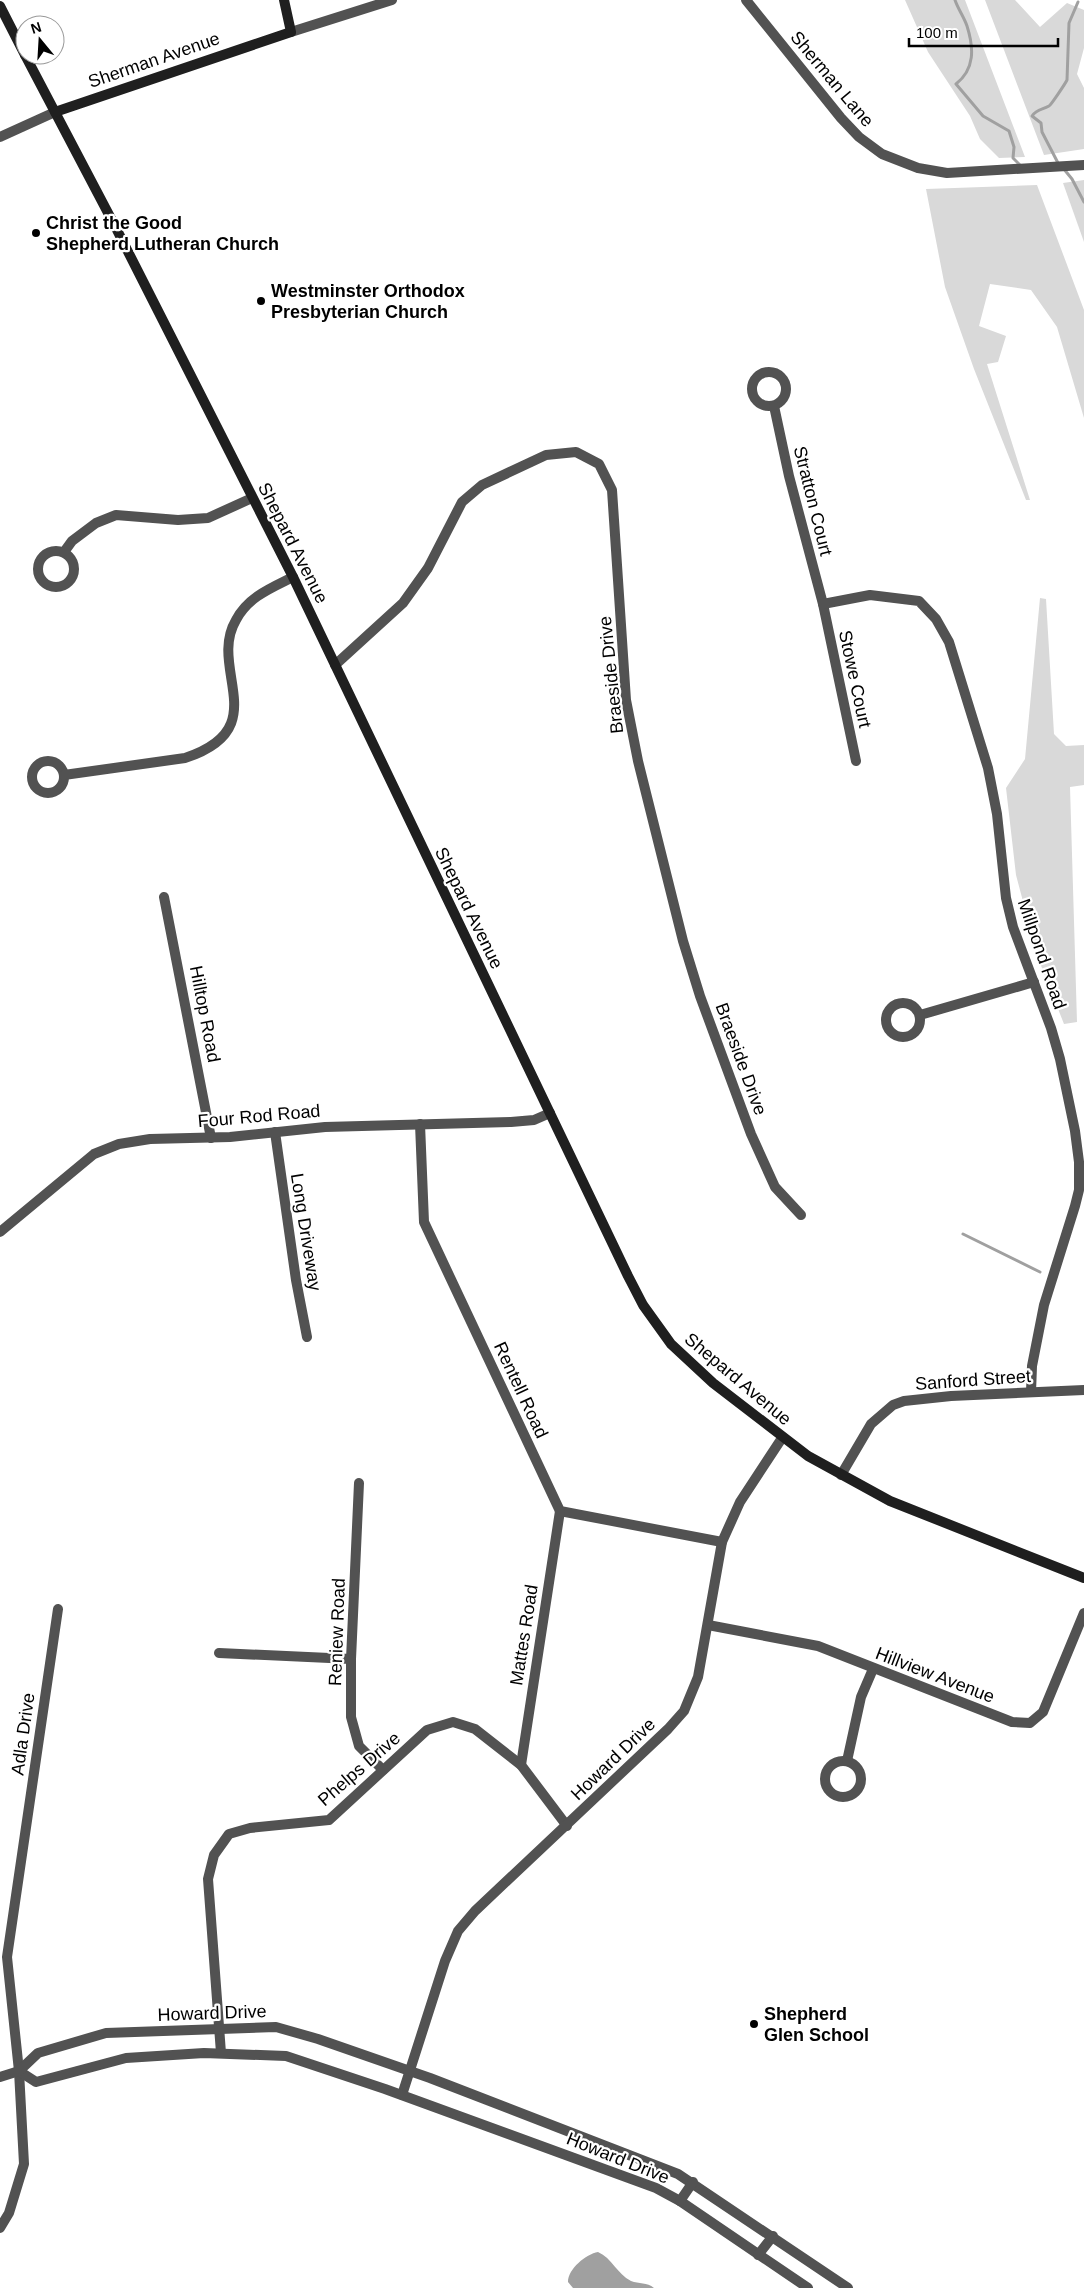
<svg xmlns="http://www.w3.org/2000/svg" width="1084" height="2288" font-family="Arial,sans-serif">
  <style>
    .green { fill: #d9d9d9 }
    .water { fill: #a0a0a0 }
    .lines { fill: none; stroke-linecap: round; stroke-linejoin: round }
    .stream { stroke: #a0a0a0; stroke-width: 3 }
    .minor { stroke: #525252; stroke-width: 10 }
    .tertiary { stroke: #525252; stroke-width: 10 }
    .secondary { stroke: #1f1f1f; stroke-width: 10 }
    .poi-dot { fill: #000; stroke: #fff; stroke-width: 2 }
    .labels { text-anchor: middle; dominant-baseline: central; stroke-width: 4.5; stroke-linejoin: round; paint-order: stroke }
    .street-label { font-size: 18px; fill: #000; stroke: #fff }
    .poi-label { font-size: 18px; font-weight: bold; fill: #000; stroke: #fff; text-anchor: start }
  </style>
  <rect width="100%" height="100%" fill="#fff"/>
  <!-- green -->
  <g class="green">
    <polygon points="905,0 965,0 1025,157 999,158 980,139 970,116 928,52"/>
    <polygon points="985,0 1015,0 1040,27 1067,3 1084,10 1084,48 1077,74 1084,88 1084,149 1044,155"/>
    <polygon points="1084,180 1084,242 1063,183"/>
    <polygon points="1037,185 1084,310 1084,418 1057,327 1031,290 990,284 979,326 1006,336 998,362 987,364 1030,500 1026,500 974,369 945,287 926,189"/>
    <polygon points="1040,598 1046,599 1054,734 1066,746 1084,745 1084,785 1070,787 1077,1022 1064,1024 1038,958 1016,875 1006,788 1025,759"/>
  </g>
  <!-- water -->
  <path class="water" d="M598,2252C612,2258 617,2274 631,2281C639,2284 647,2282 654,2288H573L568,2282C568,2269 586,2254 598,2252Z"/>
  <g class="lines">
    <!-- stream -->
    <g class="stream">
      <path d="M955,0C958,9 964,17 967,26C974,48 975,69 956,84L983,116L1009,131L1014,147L1013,158L1021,166"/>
      <path d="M1058,163L1042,132L1041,123L1032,116C1037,109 1042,110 1049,106C1051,105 1065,84 1067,80L1069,23L1078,2"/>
      <polyline points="1063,168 1072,179 1084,202"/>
      <polyline points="963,1234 1040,1272"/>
    </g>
    <!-- minor -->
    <g class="minor">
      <polyline points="0,137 55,112"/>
      <circle cx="769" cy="389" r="17"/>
      <polyline points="774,406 789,476 823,604 856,761"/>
      <circle cx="56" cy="569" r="18"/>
      <polyline points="64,552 72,541 96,523 116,515 178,520 208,518 252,498"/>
      <polyline points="823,604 870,595 919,601 936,619 949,642 988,768 997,814 1006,898 1013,927 1051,1028 1060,1059 1075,1131 1079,1162 1079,1190 1075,1206 1044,1305 1032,1366 1031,1392"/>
      <polyline points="335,665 403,603 428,568 462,502 482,485 546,455 576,452 599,464 612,490 626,700 638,761 683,941 700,996 751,1134 775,1187 801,1215"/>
      <circle cx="48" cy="777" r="16"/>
      <path d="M64,775L185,758C276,728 207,669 236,620C248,597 271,588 293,577"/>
      <polyline points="164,897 211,1138"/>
      <circle cx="903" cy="1020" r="17"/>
      <polyline points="920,1015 1034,982"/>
      <polyline points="420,1124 424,1222 560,1511 722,1542"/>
      <polyline points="275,1132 296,1280 307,1337"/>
      <polyline points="0,1232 94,1154 119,1144 150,1139 230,1137 325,1127 511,1122 534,1120 550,1113"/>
      <polyline points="359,1483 351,1659 351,1717 359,1746 383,1770"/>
      <polyline points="708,1625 818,1646 1012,1722 1030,1723 1043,1712 1084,1613"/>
      <polyline points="219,1653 351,1659"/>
      <circle cx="843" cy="1779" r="18"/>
      <polyline points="847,1761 861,1697 873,1669"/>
      <polyline points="521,1765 560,1511"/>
      <polyline points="221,2053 208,1879 214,1855 229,1834 250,1828 329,1820 427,1730 453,1722 475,1729 521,1765 567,1826"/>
      <polyline points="402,2095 445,1961 458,1931 475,1911 668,1729 684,1711 698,1677 722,1542 740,1502 782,1438"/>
      <polyline points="0,2228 9,2213 24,2164 19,2071 7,1957 58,1609"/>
    </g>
    <!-- tertiary -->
    <g class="tertiary">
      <polyline points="746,0 841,118 859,137 882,154 918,168 947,173 1084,165"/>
      <polyline points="291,32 392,0"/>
      <polyline points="841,1475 871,1424 893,1405 904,1401 951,1396 1084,1390"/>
      <polyline points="19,2071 36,2082 126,2058 204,2053 286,2056 385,2089 656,2188 680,2201 808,2288"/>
      <polyline points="0,2077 19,2071 38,2053 106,2033 276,2027 318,2039 430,2078 678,2174 848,2288"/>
      <polyline points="680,2201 693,2182"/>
      <polyline points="758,2255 773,2236"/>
    </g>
    <!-- secondary -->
    <g class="secondary">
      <polyline points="0,6 25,55"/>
      <polyline points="25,55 117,230 293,577 628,1276 643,1305 671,1344 713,1383 808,1456 890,1501 1084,1578"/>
      <polyline points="55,112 291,32 284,0"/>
    </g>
  </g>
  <!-- markers -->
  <g class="poi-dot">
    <circle cx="36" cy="233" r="5"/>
    <circle cx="261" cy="301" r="5"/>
    <circle cx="754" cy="2024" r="5"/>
  </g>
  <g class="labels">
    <!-- street labels -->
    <g class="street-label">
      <text transform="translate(154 60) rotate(-19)">Sherman Avenue</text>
      <text transform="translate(832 79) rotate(50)">Sherman Lane</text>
      <text transform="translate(813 501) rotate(76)">Stratton Court</text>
      <text transform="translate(293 543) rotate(63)">Shepard Avenue</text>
      <text transform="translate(611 675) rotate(-96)">Braeside Drive</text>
      <text transform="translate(855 679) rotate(78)">Stowe Court</text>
      <text transform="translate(469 908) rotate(64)">Shepard Avenue</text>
      <text transform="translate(1042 954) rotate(71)">Millpond Road</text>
      <text transform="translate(205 1014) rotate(79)">Hilltop Road</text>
      <text transform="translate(741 1059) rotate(70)">Braeside Drive</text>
      <text transform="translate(259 1116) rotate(-5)">Four Rod Road</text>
      <text transform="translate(306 1232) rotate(81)">Long Driveway</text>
      <text transform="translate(738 1379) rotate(40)">Shepard Avenue</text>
      <text transform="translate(973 1380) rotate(-4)">Sanford Street</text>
      <text transform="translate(521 1390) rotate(65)">Rentell Road</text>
      <text transform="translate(337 1632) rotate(-88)">Reniew Road</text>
      <text transform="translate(524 1635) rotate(-81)">Mattes Road</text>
      <text transform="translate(935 1675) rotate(21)">Hillview Avenue</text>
      <text transform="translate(23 1734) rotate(-82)">Adla Drive</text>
      <text transform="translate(613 1759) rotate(-44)">Howard Drive</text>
      <text transform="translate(359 1769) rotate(-41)">Phelps Drive</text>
      <text transform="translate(212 2013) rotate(-2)">Howard Drive</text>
      <text transform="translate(618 2158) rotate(22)">Howard Drive</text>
    </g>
    <!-- poi labels -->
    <g class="poi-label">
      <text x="46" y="223">Christ the Good<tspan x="46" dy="21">Shepherd Lutheran Church</tspan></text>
      <text x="271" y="291">Westminster Orthodox<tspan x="271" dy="21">Presbyterian Church</tspan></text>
      <text x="764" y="2014">Shepherd<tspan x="764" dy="21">Glen School</tspan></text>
    </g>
  </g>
  <!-- north arrow -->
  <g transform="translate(40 40) rotate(342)"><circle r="24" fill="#ffffff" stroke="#999999"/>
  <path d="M0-4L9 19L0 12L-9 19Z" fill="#000000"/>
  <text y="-8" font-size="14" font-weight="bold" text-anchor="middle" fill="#000000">N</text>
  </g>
  <!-- scale -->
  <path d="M909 38v8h149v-8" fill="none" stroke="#000000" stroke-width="2.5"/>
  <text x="916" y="38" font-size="15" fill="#000000" stroke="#ffffff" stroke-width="4" paint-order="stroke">100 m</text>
</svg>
